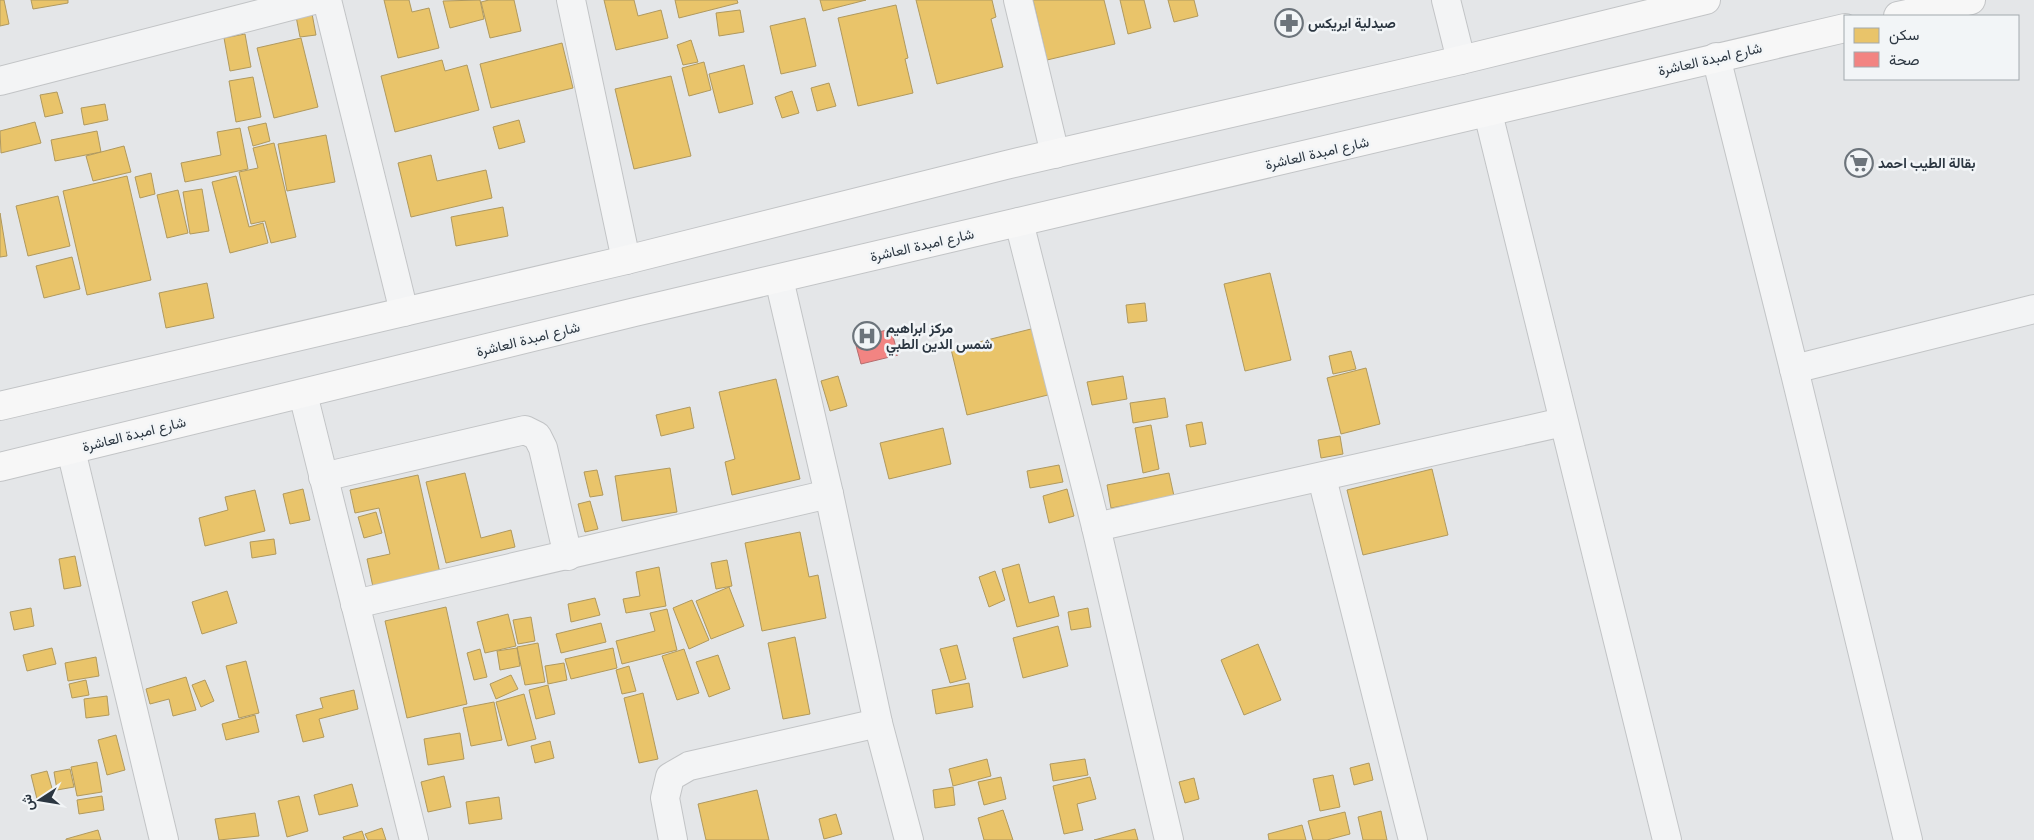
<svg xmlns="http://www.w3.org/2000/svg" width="2034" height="840" font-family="'DM Sans',Vazirmatn,sans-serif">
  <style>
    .homes { fill: #e9c46a; stroke: #b0995e }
    .health { fill: #f28482; stroke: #b66d6e }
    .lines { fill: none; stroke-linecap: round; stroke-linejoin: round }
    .minor-casing { stroke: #c2c4c6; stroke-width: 30 }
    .secondary-casing { stroke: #c2c4c6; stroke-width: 30 }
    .minor { stroke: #f3f4f5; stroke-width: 28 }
    .secondary { stroke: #f7f7f7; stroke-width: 28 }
    .labels { text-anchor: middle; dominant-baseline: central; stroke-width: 5; stroke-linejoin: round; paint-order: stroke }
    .poi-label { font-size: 14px; font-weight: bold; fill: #2b3641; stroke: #f2f5f7; text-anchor: start }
    .street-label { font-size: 14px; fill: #2b3641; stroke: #f2f5f7 }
  </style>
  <rect width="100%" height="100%" fill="#e4e6e8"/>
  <!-- homes -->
  <g class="homes">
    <polygon points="0,0 4,0 9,24 0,26"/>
    <polygon points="31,0 68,0 68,3 33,9"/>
    <polygon points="384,0 409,0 412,12 429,8 439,48 398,58"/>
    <polygon points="480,0 484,19 450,28 443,1"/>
    <polygon points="489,0 514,0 521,31 490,38 481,2"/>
    <polygon points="604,0 634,0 638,16 661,10 668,38 616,50"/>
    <polygon points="675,0 737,0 738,3 679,18"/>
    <polygon points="820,0 866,0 823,11"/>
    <polygon points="916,0 992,0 996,17 991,19 1003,67 937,84"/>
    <polygon points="1033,0 1104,0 1115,44 1047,60"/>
    <polygon points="1120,0 1144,0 1151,28 1128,34"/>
    <polygon points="1168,0 1194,0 1198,16 1174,22"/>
    <polygon points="310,3 316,35 300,37 294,6"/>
    <polygon points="896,5 908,58 905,59 913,93 858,106 838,18"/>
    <polygon points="740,10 744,32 719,36 716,13"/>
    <polygon points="805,18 816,66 781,74 770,26"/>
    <polygon points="245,34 251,67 230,71 224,38"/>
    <polygon points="301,38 318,107 274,118 257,48"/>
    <polygon points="691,40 698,62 683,65 677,45"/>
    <polygon points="562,43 573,88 491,108 480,64"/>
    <polygon points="442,60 445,71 467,65 479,110 395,132 381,76"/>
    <polygon points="704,62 711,90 689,96 682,68"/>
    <polygon points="744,65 753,104 719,113 709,74"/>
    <polygon points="671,76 691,156 634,169 615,89"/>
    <polygon points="253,77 261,117 236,122 229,81"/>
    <polygon points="829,83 836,106 817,111 811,88"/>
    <polygon points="792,91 799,113 782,118 775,97"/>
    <polygon points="57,92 63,113 45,117 40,95"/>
    <polygon points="105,104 108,120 84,125 81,108"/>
    <polygon points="519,120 525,142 499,149 493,127"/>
    <polygon points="35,122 41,143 1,153 0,131"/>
    <polygon points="266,123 270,141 253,146 248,127"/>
    <polygon points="240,128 248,169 185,182 181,163 221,155 217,132"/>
    <polygon points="97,131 101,152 55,161 51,140"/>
    <polygon points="326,135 335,182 287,191 278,144"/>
    <polygon points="274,143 296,237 271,243 265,221 251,224 239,172 258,168 253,148"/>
    <polygon points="124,146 131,172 93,181 86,156"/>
    <polygon points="431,155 437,181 486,170 492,198 411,217 398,163"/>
    <polygon points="151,173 155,194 140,198 135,177"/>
    <polygon points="127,176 151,280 87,295 63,191"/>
    <polygon points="236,176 249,227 263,223 268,243 230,253 212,182"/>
    <polygon points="202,189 209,231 190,234 183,192"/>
    <polygon points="178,190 188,233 167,238 157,195"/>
    <polygon points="58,196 70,246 28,256 16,206"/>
    <polygon points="503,207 508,236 456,246 451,217"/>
    <polygon points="0,213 7,256 0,257"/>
    <polygon points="72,257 80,289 44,298 36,266"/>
    <polygon points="1270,273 1291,360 1245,371 1224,284"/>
    <polygon points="207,283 214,318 166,328 159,293"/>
    <polygon points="1145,303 1147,321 1128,323 1126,305"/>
    <polygon points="1047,325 1064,391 967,415 951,349"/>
    <polygon points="1351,351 1356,369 1333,374 1329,356"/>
    <polygon points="1366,368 1380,424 1341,434 1327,378"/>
    <polygon points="838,376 847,406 830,411 821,381"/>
    <polygon points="1123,376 1127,399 1092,405 1087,382"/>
    <polygon points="776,379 800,479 732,495 725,462 735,459 719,392"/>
    <polygon points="1165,398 1168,417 1133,423 1130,403"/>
    <polygon points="690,407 694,428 661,436 656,415"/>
    <polygon points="1202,422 1206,444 1190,447 1186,425"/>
    <polygon points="1151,425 1159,469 1143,473 1135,428"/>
    <polygon points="943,428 951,464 889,479 880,443"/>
    <polygon points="1340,436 1343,454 1321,458 1318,440"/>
    <polygon points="1059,465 1063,482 1030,488 1027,471"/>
    <polygon points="670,468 677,512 622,521 615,476"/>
    <polygon points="1432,469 1448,535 1363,555 1347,490"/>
    <polygon points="597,470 603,495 590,497 584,472"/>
    <polygon points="465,473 481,538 511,530 515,547 446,563 426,482"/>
    <polygon points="1169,473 1174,496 1111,508 1107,485"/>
    <polygon points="418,475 440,573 373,587 367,559 390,554 379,508 355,513 350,490"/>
    <polygon points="303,489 310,520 290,524 283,494"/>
    <polygon points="1067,489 1074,516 1049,523 1043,496"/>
    <polygon points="255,490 265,531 205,546 199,518 228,510 225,497"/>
    <polygon points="590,501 598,529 585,532 578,504"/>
    <polygon points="376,512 382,533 364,538 358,517"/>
    <polygon points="800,532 809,577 818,575 826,618 762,631 745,543"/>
    <polygon points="274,539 276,554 252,558 250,542"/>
    <polygon points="75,556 81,586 64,589 59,559"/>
    <polygon points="727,560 732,586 716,589 711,563"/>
    <polygon points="1019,564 1029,603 1054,596 1059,616 1017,627 1002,569"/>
    <polygon points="659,567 666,606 626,613 623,599 640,596 636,572"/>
    <polygon points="995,571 1005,600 989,607 979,577"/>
    <polygon points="729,587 744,626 711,639 696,601"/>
    <polygon points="227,591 237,623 202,634 192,602"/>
    <polygon points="595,598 600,615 571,622 568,604"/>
    <polygon points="692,600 709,640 689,649 673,608"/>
    <polygon points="446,607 467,704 407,718 385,621"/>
    <polygon points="31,608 34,626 14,630 10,612"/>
    <polygon points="1088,608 1091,627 1071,630 1068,612"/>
    <polygon points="667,609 677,650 622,664 616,641 655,631 650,613"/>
    <polygon points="508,614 516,646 485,653 477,622"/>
    <polygon points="531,617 535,641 518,644 513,620"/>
    <polygon points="601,623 606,642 561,653 556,634"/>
    <polygon points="1058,626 1068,666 1023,678 1013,638"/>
    <polygon points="795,637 810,714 783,719 768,643"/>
    <polygon points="538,643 545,682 525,685 517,647"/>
    <polygon points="1258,644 1281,700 1244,715 1221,660"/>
    <polygon points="957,645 966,679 950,683 940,649"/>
    <polygon points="52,648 56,664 27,671 23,655"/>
    <polygon points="517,648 520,666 500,670 497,651"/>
    <polygon points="613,648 617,668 571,679 565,659"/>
    <polygon points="480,649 487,677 474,680 467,653"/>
    <polygon points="684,649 699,693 677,700 662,656"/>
    <polygon points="718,655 730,689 709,697 696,662"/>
    <polygon points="96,657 99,676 68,681 65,663"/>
    <polygon points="246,661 259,713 239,718 226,666"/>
    <polygon points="564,663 567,680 548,684 545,666"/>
    <polygon points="629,666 636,691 622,694 616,670"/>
    <polygon points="511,675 518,689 496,699 490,684"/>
    <polygon points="186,677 196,710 173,716 169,699 150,704 146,689"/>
    <polygon points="86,680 89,695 72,698 69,684"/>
    <polygon points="205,680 214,701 201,707 192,685"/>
    <polygon points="969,683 973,707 936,714 932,690"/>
    <polygon points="548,685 555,714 536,719 529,690"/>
    <polygon points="354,690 358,709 319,719 324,737 303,742 296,715 323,708 320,698"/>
    <polygon points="643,693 658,759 639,763 624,698"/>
    <polygon points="524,694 536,739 508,746 496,702"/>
    <polygon points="107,696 109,715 86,718 84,699"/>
    <polygon points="494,702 502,740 471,746 463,708"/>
    <polygon points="255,715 259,732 226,740 222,724"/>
    <polygon points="460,733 464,759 428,765 424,739"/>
    <polygon points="116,735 125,770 107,775 98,740"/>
    <polygon points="550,741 554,758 535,763 531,746"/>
    <polygon points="987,759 991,776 953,786 949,769"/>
    <polygon points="1085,759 1088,775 1053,781 1050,764"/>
    <polygon points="97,762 102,792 77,796 71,767"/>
    <polygon points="1369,763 1373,780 1354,785 1350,768"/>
    <polygon points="70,769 74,787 57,790 54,772"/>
    <polygon points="47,771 54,795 37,799 31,775"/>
    <polygon points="1333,775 1340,807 1320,811 1313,779"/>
    <polygon points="444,776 451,807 428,812 421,782"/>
    <polygon points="1001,777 1006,799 984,805 978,782"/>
    <polygon points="1090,777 1096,799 1077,804 1083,830 1064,834 1053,786"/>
    <polygon points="1194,778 1199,799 1185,803 1179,782"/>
    <polygon points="352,784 358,806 319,815 314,795"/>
    <polygon points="953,787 955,805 935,808 933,790"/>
    <polygon points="757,790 769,840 706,840 698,804"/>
    <polygon points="102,796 104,810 79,814 77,800"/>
    <polygon points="299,796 308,831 287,837 278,801"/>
    <polygon points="499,797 502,819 469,824 466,802"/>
    <polygon points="1003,810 1013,840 984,840 978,818"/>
    <polygon points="1381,811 1387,840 1363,840 1358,817"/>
    <polygon points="1345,812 1350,834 1327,840 1313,840 1308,821"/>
    <polygon points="255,813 259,836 219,840 215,819"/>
    <polygon points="836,814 842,834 824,839 819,819"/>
    <polygon points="1302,825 1306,840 1269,840 1268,834"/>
    <polygon points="382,828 386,840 368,840 365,834"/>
    <polygon points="1135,829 1138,840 1094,840"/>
    <polygon points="98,830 101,840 66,840 66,839"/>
    <polygon points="362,831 365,840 344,840 343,837"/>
  </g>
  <!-- health -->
  <polygon class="health" points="891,329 898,355 861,364 854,338"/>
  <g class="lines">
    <defs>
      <g id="minor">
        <polyline points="327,0 404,312"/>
        <polyline points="571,0 626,260"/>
        <polyline points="1018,0 1055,154"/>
        <polyline points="1446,0 1461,60"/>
        <polyline points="1716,57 1794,369 1908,840"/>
        <polyline points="0,81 314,0"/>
        <polyline points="1488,113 1667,840"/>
        <polyline points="1019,222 1096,527 1169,840"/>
        <polyline points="779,279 829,494 878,723 909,840"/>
        <polyline points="1794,369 2034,309"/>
        <polyline points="303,394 414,840"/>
        <polyline points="71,450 164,840"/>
        <polyline points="323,477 525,430 537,436 543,448 568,556"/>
        <polyline points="1322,478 1413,840"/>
        <polyline points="1096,527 1563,422"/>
        <polyline points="355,604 829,494"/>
        <polyline points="673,840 665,798 670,777 689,766 878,723"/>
      </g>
      <g id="secondary">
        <polyline points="1898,16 1971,0"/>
        <polyline points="0,406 626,260 1006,165 1461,60 1706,0"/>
        <polyline points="0,467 635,312 1845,28"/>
      </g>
    </defs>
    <!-- minor casing -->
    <use href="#minor" class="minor-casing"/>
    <!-- secondary casing -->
    <use href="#secondary" class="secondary-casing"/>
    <!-- minor -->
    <use href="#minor" class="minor"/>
    <!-- secondary -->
    <use href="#secondary" class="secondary"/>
  </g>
  <!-- icons -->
  <defs>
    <symbol id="pharmacy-ring" viewBox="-11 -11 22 22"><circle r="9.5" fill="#f2f5f7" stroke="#6c747b" stroke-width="1.5"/><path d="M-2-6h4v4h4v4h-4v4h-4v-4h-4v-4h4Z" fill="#6c747b"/></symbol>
    <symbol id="supermarket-ring" viewBox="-11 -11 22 22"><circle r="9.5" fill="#f2f5f7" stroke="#6c747b" stroke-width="1.5"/><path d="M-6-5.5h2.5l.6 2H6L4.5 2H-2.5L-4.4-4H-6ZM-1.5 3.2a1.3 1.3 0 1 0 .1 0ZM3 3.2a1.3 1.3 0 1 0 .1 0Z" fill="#6c747b"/></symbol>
    <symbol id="hospital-ring" viewBox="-11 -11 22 22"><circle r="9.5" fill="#f2f5f7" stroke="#6c747b" stroke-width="1.5"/><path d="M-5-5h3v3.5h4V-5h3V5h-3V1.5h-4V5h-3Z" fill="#6c747b"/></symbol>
  </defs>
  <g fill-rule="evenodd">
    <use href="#pharmacy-ring" x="1273" y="7" width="32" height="32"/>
    <use href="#supermarket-ring" x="1843" y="147" width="32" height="32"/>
    <use href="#hospital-ring" x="851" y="320" width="32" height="32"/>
  </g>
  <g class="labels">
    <!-- poi labels -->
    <g class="poi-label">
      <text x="1308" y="23">صيدلية ايريكس</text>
      <text x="1878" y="163">بقالة الطيب احمد</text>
      <text x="886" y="328">مركز ابراهيم<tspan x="886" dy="16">شمس الدين الطبي</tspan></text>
    </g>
    <!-- street labels -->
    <g class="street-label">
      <text transform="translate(1710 59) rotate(-13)">شارع امبدة العاشرة</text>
      <text transform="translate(1317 153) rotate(-13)">شارع امبدة العاشرة</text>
      <text transform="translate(922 245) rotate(-13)">شارع امبدة العاشرة</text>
      <text transform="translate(528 339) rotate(-14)">شارع امبدة العاشرة</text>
      <text transform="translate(134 434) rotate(-14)">شارع امبدة العاشرة</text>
    </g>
  </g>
  <!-- legend -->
  <rect x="1844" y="15" width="175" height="65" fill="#f2f5f7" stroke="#a2a9ae"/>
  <rect x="1854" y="28" width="25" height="15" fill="#e9c46a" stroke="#a2a9ae"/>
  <text x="1889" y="40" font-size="15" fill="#2b3641">سكن</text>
  <rect x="1854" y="52" width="25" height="15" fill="#f28482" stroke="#a2a9ae"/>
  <text x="1889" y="65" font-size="15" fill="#2b3641">صحة</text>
  <!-- north arrow -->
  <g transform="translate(40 800) rotate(258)" stroke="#f2f5f7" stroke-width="4" paint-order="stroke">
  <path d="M0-4L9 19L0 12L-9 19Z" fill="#2b3641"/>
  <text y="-8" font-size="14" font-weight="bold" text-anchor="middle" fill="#2b3641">ش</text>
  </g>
</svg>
